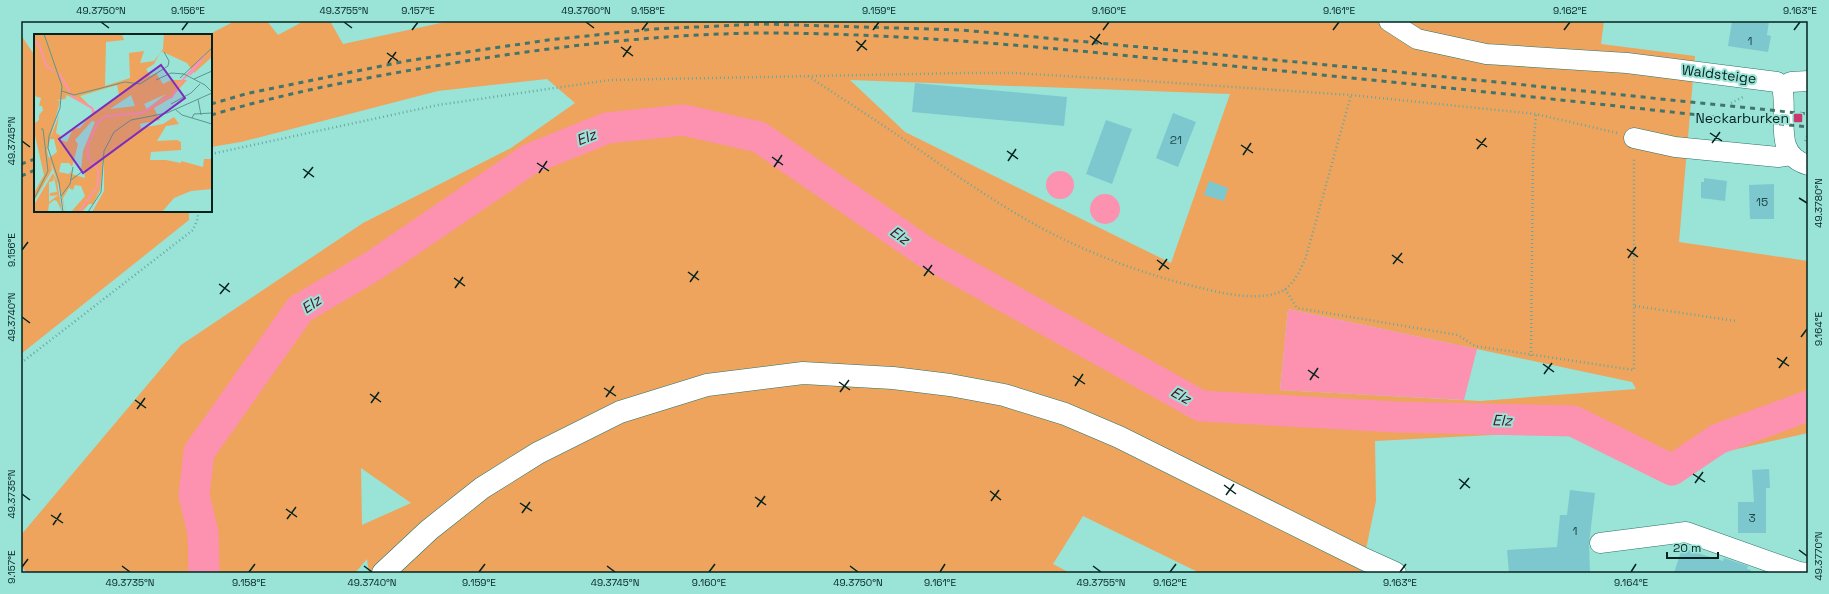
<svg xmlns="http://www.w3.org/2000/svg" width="1829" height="594" font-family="'Space Grotesk',sans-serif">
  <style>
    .green { fill: #eea45c; fill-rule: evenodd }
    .water { fill: #fc92af }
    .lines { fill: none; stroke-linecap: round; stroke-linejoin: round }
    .river { stroke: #fc92af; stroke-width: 31 }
    .building { fill: #7dc8cf }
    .minor-casing { stroke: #29746a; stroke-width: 21 }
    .primary-casing { stroke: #29746a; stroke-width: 23 }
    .path { stroke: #6ba79e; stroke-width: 2.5; stroke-dasharray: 1 3; stroke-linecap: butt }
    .minor { stroke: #fff; stroke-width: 20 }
    .primary { stroke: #fff; stroke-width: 22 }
    .rail { stroke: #43746c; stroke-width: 3; stroke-dasharray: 5 5; stroke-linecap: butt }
    .ticks { fill: none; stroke: #04231f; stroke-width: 1.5 }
    .poi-dot { fill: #c63a6c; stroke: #9ae3d7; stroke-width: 1.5 }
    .labels { text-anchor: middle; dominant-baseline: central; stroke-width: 4; stroke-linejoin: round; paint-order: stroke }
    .number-label { font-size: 12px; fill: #224c4b }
    .street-label { font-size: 14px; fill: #04231f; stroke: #9ae3d7 }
    .poi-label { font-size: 14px; fill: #04231f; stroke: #9ae3d7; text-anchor: end }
    .water-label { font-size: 15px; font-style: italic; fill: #4e0d25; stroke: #9ae3d7 }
    .inset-river { fill: none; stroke: #fc92af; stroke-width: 2 }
    .inset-road { fill: none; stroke: #5e968d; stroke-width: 1 }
    .view { fill: #7b2cbf; fill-opacity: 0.15; stroke: #7b2cbf; stroke-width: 2 }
    .inset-edge { fill: none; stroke: #04231f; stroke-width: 2 }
    .neatline { fill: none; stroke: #04231f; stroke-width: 1.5 }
    .ticks-label { font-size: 10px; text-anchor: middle; fill: #04231f }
  </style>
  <rect width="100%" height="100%" fill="#9ae3d7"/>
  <!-- green -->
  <g class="green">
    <path d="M235,21H267L278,35L304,21H330L343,44L450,21H1604L1601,44L1695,56L1679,242L1808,261V433L1662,466L1568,431L1375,441L1376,501L1361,573H1200L1083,516L1053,564L1070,573H369L367,559L355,573H27L21,566V535L181,345L363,223L511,148L575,103L547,79L438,91L241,142L211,147V35H208ZM850,80L1230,94L1171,263L905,132ZM1288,309L1632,382L1636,389L1480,401L1280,390ZM361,468L411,503L362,525Z"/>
    <polygon points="21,35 35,56 35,211 189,211 189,220 21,354"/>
  </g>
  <!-- water -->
  <g class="water">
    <circle cx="1060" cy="185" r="14"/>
    <circle cx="1105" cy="209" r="15"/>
    <polygon points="1288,309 1477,349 1464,400 1280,390"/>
  </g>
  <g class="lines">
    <!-- river -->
    <polyline class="river" points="204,573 203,533 194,495 199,452 300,309 373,266 530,159 607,128 683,120 759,137 927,253 1201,406 1396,417 1573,421 1672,470 1718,439 1808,406"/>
  </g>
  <!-- building -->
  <g class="building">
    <polygon points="1732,21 1769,21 1767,35 1771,36 1768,52 1728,46"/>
    <polygon points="915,83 1067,97 1064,126 912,112"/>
    <polygon points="1173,113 1196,122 1178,167 1156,158"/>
    <polygon points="1106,120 1132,129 1112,184 1086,174"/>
    <polygon points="1704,178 1727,181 1725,201 1701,198 1701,182 1704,182"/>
    <polygon points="1209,181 1228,188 1224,201 1204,195"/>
    <polygon points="1774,184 1774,219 1750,219 1749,185"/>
    <polygon points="1769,469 1770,488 1766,488 1766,533 1738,533 1738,502 1754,502 1752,470"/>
    <polygon points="1570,490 1595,493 1589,544 1590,573 1509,573 1507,550 1557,547 1560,515 1567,515"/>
    <polygon points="1682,548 1723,561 1724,558 1748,566 1747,569 1751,570 1750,573 1674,573"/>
  </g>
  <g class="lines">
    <defs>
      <g id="minor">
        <polyline points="1389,21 1417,39 1486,54 1627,63 1777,82 1782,87"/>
        <path d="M1782,87C1789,115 1771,154 1808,165"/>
        <polyline points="1782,87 1791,82 1808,81"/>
        <polyline points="1634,138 1675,147 1778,157 1791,155"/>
        <polyline points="1600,543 1686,532 1799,572 1808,573"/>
      </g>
      <polyline id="primary" points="383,573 429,530 482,488 538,453 620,412 707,385 803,373 893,378 950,385 1004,395 1065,414 1119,437 1364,559 1395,573"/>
    </defs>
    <!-- minor casing -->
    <use href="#minor" class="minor-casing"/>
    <!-- primary casing -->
    <use href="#primary" class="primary-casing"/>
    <!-- path -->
    <g class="path">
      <path d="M808,76C852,105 897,134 941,165C981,192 1021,219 1065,240C1109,261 1154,277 1201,288C1224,294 1263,302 1284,290C1295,283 1301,268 1306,257L1351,95"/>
      <polyline points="1731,103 1743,97"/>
      <polyline points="1805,141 1808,134"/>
      <polyline points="211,154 438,105 610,80 966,73 1014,73 1146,81 1351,95 1536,114 1617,133"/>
      <polyline points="1285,289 1297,308 1458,335 1475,346 1634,370 1634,157"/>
      <polyline points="1635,306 1736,321"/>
      <polyline points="1531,356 1533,151 1536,114"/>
      <polyline points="21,363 193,230 198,218 197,211"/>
    </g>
    <!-- minor -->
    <use href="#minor" class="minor"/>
    <!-- primary -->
    <use href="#primary" class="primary"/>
    <!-- rail -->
    <g class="rail">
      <polyline points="211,104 249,93 406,61 548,40 653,29 762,24 962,30 1359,68 1808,114"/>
      <path d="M211,115C296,90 384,74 472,60C568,45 665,34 761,33C902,33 1041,47 1181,61C1390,81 1599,104 1808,127"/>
      <polyline points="21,164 35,159"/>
      <polyline points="21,176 35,170"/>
    </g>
  </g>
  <!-- ticks -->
  <path class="ticks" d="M101,22L109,28M344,22L352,28M586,22L594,28M182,30L188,22M412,30L418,22M642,30L648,22M873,30L879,22M1103,30L1109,22M1333,30L1339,22M1564,30L1570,22M1794,30L1800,22M1090,36L1102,44M856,41L867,50M1092,45L1100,34M621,47L633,56M857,51L866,40M387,53L398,61M623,57L631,46M388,63L396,52M1710,133L1722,141M1476,139L1487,147M22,141L30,147M1712,143L1720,132M1241,145L1253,153M1477,149L1486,138M1007,151L1018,159M1243,155L1251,143M772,157L783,165M1008,161L1016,149M537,163L549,171M774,167L782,155M303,169L314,177M539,173L547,161M304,178L313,167M1799,198L1807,203M1627,249L1638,257M22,250L28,242M1392,255L1403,263M1628,258L1636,247M1157,260L1169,269M1393,264L1402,253M923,266L934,275M1159,270L1167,259M688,272L699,280M924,276L932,265M454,278L465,286M690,282L698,271M219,284L230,292M455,288L463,277M220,294L229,283M22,317L30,323M1801,337L1807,329M1777,358L1789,366M1543,364L1554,372M1779,368L1787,357M1308,370L1319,378M1544,374L1552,363M1073,376L1085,384M1310,380L1318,368M839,382L850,390M1075,386L1083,374M604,388L616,396M840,392L849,380M370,394L381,402M606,397L614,386M135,400L146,408M371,403L379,392M137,409L145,398M1693,474L1705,482M1459,479L1470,488M1695,483L1703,472M1224,485L1236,494M1460,489L1469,478M990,491L1001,500M22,494L30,500M1226,495L1234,484M755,497L766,505M991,501L999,490M520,503L532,511M757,507L765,496M286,509L297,517M522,513L530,502M51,515L63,523M287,519L296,507M53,525L61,513M1799,550L1807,556M122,566L130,572M364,566L372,572M607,566L615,572M850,566L858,572M1093,566L1101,572M22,567L28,559M249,572L255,564M479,572L485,564M709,572L715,564M940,572L945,564M1170,572L1176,564M1400,572L1406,564M1631,572L1636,564"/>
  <!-- markers -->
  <rect class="poi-dot" x="1793" y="113" width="10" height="10" rx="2"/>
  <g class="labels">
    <!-- number labels -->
    <g class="number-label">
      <text x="1750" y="41">1</text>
      <text x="1176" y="140">21</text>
      <text x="1762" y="202">15</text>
      <text x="1752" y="518">3</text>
      <text x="1575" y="531">1</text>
    </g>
    <!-- street labels -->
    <g class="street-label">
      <text transform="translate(1719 74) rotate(7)">Waldsteige</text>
    </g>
    <!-- poi labels -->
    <g class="poi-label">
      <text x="1789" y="118">Neckarburken</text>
    </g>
    <!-- water labels -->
    <g class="water-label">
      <text transform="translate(586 137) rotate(-22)">Elz</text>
      <text transform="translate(900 235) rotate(35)">Elz</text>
      <text transform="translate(311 304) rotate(-35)">Elz</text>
      <text transform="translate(1181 395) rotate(29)">Elz</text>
      <text transform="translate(1502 420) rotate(1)">Elz</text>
    </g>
  </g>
  <!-- overview -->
  <g transform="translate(34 34)">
    <rect width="178" height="178" fill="#9ae3d7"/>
    <path d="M0,0H88L90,6L72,8L71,52L96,44L95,19L110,17L106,29L120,27L129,15L130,0H178V23L160,39L153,29L127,17L120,30L112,35L116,42L122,39L129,50L137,46H153L137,64L120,74L126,86L106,90L107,94L129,90L140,83L145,90L132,92L123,107L143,106L147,108V116L117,118L116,126H132L147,129V127L169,133L170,125H178V155L157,157L140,164L128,178H58L70,157V124L66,156L59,170H55L48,178H37L51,162L47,152L41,151L39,156L35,154L29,164L31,178L27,158L17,129L18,136L0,167V159L10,141L0,97V90L5,86V81L9,76L8,72H5L7,64L0,62ZM83,51L85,61L62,78L46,62ZM132,60L113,75L110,70ZM33,61L58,75V80L46,94L39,95L33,108L26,106L27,102L22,99L25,81L16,105H20L23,118L15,124L13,117L26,67L22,66L31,65ZM97,61L101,72L76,75ZM58,87L61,88L49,117L47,136L50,137L51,144L37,140L38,136L35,140L25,138L27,129H35L38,133L44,110L41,106ZM19,139L23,147L28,178L23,167L20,166L15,170L14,178H0V171ZM20,143L23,158L16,159V162L24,161L15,168V148L19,147Z" fill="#eea45c" fill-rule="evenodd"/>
    <path class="inset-river" d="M0,6L5,11L13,33L20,37M25,39L36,58M156,41L167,27M36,61L58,74L60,79M45,178L64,151V136L54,123V110L64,88L73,82L108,79L130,65L138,63L145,50L171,21"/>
    <path class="inset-road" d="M10,0L28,52L26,74L15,102L14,114L25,148L29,178M146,44L178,14M160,45L178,37M122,46L137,39L150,40L171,51L178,58M28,57L40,61L91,48L106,50L134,32L135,27L130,18M164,65L167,81M137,70L157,59L166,50M141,75L148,81L178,90M158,84L160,80L178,79M37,146L49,137M27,162L36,150L39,133M0,165L14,137L9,95H7M54,178L67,158L70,117L80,98L97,86L133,79L178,59"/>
    <path class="view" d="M127,31L151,64L49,139L25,105Z"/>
    <rect width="178" height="178" class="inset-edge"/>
  </g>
  <!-- border -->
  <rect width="1829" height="594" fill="none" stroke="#9ae3d7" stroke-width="44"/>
  <!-- scale -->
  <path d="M1667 552v6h51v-6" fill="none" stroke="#04231f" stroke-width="2"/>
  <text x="1673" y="552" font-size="12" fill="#04231f" stroke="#9ae3d7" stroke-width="3" paint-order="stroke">20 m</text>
  <rect x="22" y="22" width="1785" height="550" class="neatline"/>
  <g class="ticks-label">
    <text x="101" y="14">49.3750°N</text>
    <text x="188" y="14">9.156°E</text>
    <text x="344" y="14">49.3755°N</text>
    <text x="418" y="14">9.157°E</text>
    <text x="586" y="14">49.3760°N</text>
    <text x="648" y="14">9.158°E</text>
    <text x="879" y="14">9.159°E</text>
    <text x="1109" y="14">9.160°E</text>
    <text x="1339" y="14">9.161°E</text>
    <text x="1570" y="14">9.162°E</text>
    <text x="1800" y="14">9.163°E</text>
    <text transform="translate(11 141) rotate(-90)" y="4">49.3745°N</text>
    <text transform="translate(1818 203) rotate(-90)" y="4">49.3780°N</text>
    <text transform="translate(11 250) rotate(-90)" y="4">9.156°E</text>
    <text transform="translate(11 317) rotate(-90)" y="4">49.3740°N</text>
    <text transform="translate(1818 329) rotate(-90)" y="4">9.164°E</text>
    <text transform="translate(11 494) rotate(-90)" y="4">49.3735°N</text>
    <text transform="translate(1818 556) rotate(-90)" y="4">49.3770°N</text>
    <text transform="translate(11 567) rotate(-90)" y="4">9.157°E</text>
    <text x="130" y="586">49.3735°N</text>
    <text x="249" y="586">9.158°E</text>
    <text x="372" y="586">49.3740°N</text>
    <text x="479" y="586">9.159°E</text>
    <text x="615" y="586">49.3745°N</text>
    <text x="709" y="586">9.160°E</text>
    <text x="858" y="586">49.3750°N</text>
    <text x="940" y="586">9.161°E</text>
    <text x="1101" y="586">49.3755°N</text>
    <text x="1170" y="586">9.162°E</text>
    <text x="1400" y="586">9.163°E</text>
    <text x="1631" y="586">9.164°E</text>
  </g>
</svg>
